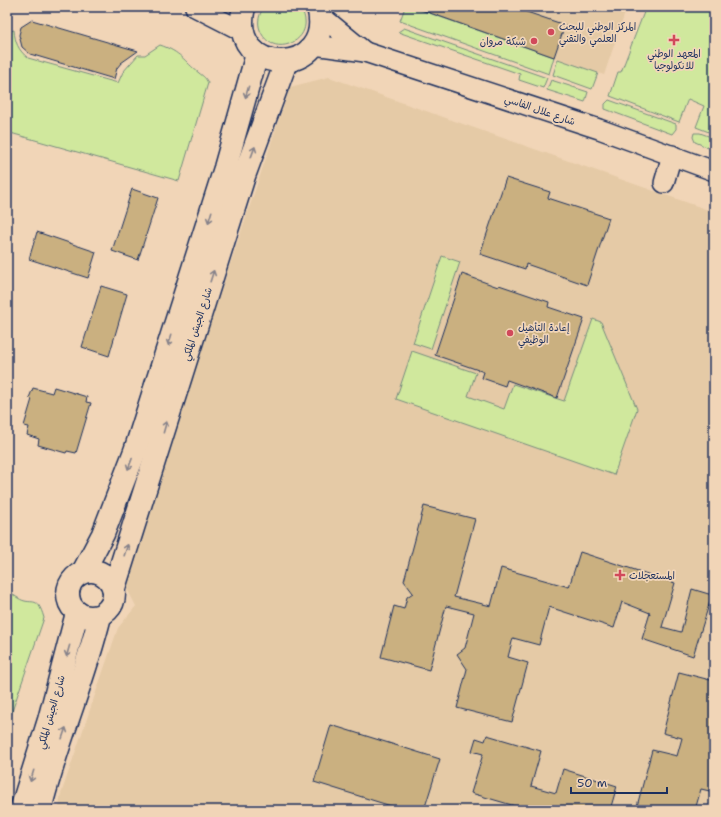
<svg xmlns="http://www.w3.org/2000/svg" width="721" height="817" font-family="'Shantell Sans','Playpen Sans Arabic',sans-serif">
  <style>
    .built { fill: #e5caa6 }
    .green { fill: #d0e89d; stroke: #768c7e }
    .building { fill: #cab080; stroke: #1b2f5e }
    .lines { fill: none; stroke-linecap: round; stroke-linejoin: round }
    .tertiary-casing { stroke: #1b2f5e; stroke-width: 22 }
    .primary-casing { stroke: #1b2f5e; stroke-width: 25 }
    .tertiary { stroke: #f1d5b7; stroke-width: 19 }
    .primary { stroke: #f1d5b7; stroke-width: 22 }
    .oneway { stroke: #86828a }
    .poi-dot { fill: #d1495b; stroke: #f1d5b7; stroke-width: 1.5 }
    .labels { text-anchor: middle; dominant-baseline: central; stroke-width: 3.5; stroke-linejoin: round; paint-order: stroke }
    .poi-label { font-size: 10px; fill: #1b2f5e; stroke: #f1d5b7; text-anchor: start }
    .street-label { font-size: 10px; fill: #1b2f5e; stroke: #f1d5b7 }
  </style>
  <rect width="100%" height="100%" fill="#f1d5b7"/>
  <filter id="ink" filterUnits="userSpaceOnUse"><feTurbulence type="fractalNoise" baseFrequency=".025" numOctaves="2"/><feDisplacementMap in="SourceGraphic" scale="8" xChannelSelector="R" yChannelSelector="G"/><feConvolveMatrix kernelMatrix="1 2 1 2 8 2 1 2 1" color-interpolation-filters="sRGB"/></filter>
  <g filter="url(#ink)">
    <!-- built -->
    <g class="built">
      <polygon points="412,7 627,7 604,75"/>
      <polygon points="329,77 714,212 714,810 59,810 60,797 118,628 136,606 123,581 290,87"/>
    </g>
    <!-- green -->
    <g class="green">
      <path d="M264,7H300C321,39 272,62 260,30C257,22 259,14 264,7Z"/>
      <polygon points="405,7 412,7 554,57 549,74 400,21"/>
      <polygon points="646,7 714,7 714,134 696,127 704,106 688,99 679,122 610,96 618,72 621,72"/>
      <polygon points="404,28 547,78 543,88 519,80 520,74 398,32"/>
      <path d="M14,30C15,42 18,50 28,58L118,83L123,72L138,55H145L160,45C181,52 184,61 199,73C204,77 205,77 208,83L179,181L7,132V32Z"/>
      <polygon points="558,59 598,73 592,89 553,75"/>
      <polygon points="551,80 588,92 585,102 547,90"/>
      <polygon points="609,100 676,124 676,129 672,134 605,109 605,104"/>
      <polygon points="694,133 700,133 714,138 714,150 695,142 693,137"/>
      <polygon points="442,256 460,262 431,349 413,343"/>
      <polygon points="593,319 601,322 637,409 614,475 396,399 412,351 476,373 468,396 504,409 513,384 564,401"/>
      <path d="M7,590C11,592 14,596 18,598C32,607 37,593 44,618L7,726Z"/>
    </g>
    <!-- building -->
    <g class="building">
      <polygon points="417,7 512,7 565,25 554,57 416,8"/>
      <polygon points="32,20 138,51 121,63 117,68 114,79 30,54 22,47 19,35 21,27"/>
      <polygon points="506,178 550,192 548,198 609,218 587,285 526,264 525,269 480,254"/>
      <polygon points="132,189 158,198 138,260 112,251"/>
      <polygon points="37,232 96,252 88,278 29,259"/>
      <polygon points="462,274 498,287 499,285 549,302 548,307 584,319 557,398 507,380 505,386 482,378 484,372 435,355"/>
      <polygon points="101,286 127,294 109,356 82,347"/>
      <polygon points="54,387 87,397 86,402 91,403 76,453 67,451 66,453 38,445 39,439 27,435 29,427 24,426 32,399 29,398 33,388 52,393"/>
      <polygon points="424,506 475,519 454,597 491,606 501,568 569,587 580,552 675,583 662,627 681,632 692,589 712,595 693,656 642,639 650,613 622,602 614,628 549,607 539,645 513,638 508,657 528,663 512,722 457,708 467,669 457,654 465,648 474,613 446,606 429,670 381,657 394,606 404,609 407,597 413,593 404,581"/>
      <polygon points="679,672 714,681 714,792 701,789 695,810 636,810 652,750 677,756 682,738 663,733"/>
      <polygon points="331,725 440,759 424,810 404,810 314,782"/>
      <polygon points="487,735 541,751 531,786 556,793 563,769 617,786 610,810 522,810 522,808 471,793 483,754 472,751 476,738 485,741"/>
    </g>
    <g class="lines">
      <defs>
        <g id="tertiary">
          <polyline points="195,7 242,31"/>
          <polyline points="320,15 365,52"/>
          <polyline points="314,45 365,52 599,129 714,171"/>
          <polyline points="664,183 672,155"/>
        </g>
        <g id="primary">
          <path d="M244,7C226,80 337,78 318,7"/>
          <circle cx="91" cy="594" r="23"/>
          <polyline points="83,572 103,534 135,451 225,168 257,54"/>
          <polyline points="114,588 244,176 286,62"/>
          <polyline points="21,810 49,720 77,613"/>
          <path d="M40,810C56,744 84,682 100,616"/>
        </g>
      </defs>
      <!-- tertiary casing -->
      <use href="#tertiary" class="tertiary-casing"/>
      <!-- primary casing -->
      <use href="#primary" class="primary-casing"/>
      <!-- tertiary -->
      <use href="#tertiary" class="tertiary"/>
      <!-- primary -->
      <use href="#primary" class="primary"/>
    </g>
    <!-- one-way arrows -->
    <defs><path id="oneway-shaft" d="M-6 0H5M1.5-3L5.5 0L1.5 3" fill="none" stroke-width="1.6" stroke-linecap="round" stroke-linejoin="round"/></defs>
    <g class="oneway">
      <use href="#oneway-shaft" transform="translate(247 92) rotate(106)"/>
      <use href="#oneway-shaft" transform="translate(253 152) rotate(-70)"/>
      <use href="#oneway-shaft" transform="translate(210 217) rotate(107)"/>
      <use href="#oneway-shaft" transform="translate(212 276) rotate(-72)"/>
      <use href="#oneway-shaft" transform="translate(170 340) rotate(107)"/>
      <use href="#oneway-shaft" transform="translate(165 427) rotate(-74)"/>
      <use href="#oneway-shaft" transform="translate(130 464) rotate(111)"/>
      <use href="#oneway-shaft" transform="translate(126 550) rotate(-72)"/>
      <use href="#oneway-shaft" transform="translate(68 651) rotate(106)"/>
      <use href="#oneway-shaft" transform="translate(64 733) rotate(-71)"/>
      <use href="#oneway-shaft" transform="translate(32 776) rotate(107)"/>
    </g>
  </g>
  <!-- markers -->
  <g class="poi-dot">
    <circle cx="551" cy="32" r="4"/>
    <path d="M672 34h4v4h4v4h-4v4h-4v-4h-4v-4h4z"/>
    <circle cx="534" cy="41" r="4"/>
    <circle cx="510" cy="333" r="4"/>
    <path d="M618 569h4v4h4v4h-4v4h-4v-4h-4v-4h4z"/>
  </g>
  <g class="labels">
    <!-- poi labels -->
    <g class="poi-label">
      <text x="559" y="26">المركز الوطني للبحث<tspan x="559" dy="12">العلمي والتقني</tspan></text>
      <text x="526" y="41" text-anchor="end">شبكة مروان</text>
      <text x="674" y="53" text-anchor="middle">المعهد الوطني<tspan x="674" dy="12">للانكولوجيا</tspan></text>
      <text x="518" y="327">إعادة التأهيل<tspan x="518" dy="12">الوظيفي</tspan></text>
      <text x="629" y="575">المستعجلات</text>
    </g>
    <!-- street labels -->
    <g class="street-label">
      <text transform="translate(540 110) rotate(19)">شارع علال الفاسي</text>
      <text transform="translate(197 324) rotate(-72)">شارع الجيش الملكي</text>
      <text transform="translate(51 712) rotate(-74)">شارع الجيش الملكي</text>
    </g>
  </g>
  <!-- margin -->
  <rect width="721" height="817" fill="none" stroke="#f1d5b7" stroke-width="24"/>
  <rect x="12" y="12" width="697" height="793" fill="none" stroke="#1b2f5e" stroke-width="1.5" filter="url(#ink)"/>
  <!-- scale -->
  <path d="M571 787v6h96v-6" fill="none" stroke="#1b2f5e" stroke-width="2"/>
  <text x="577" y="787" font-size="12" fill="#1b2f5e" stroke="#f1d5b7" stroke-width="3" paint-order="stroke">50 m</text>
</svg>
